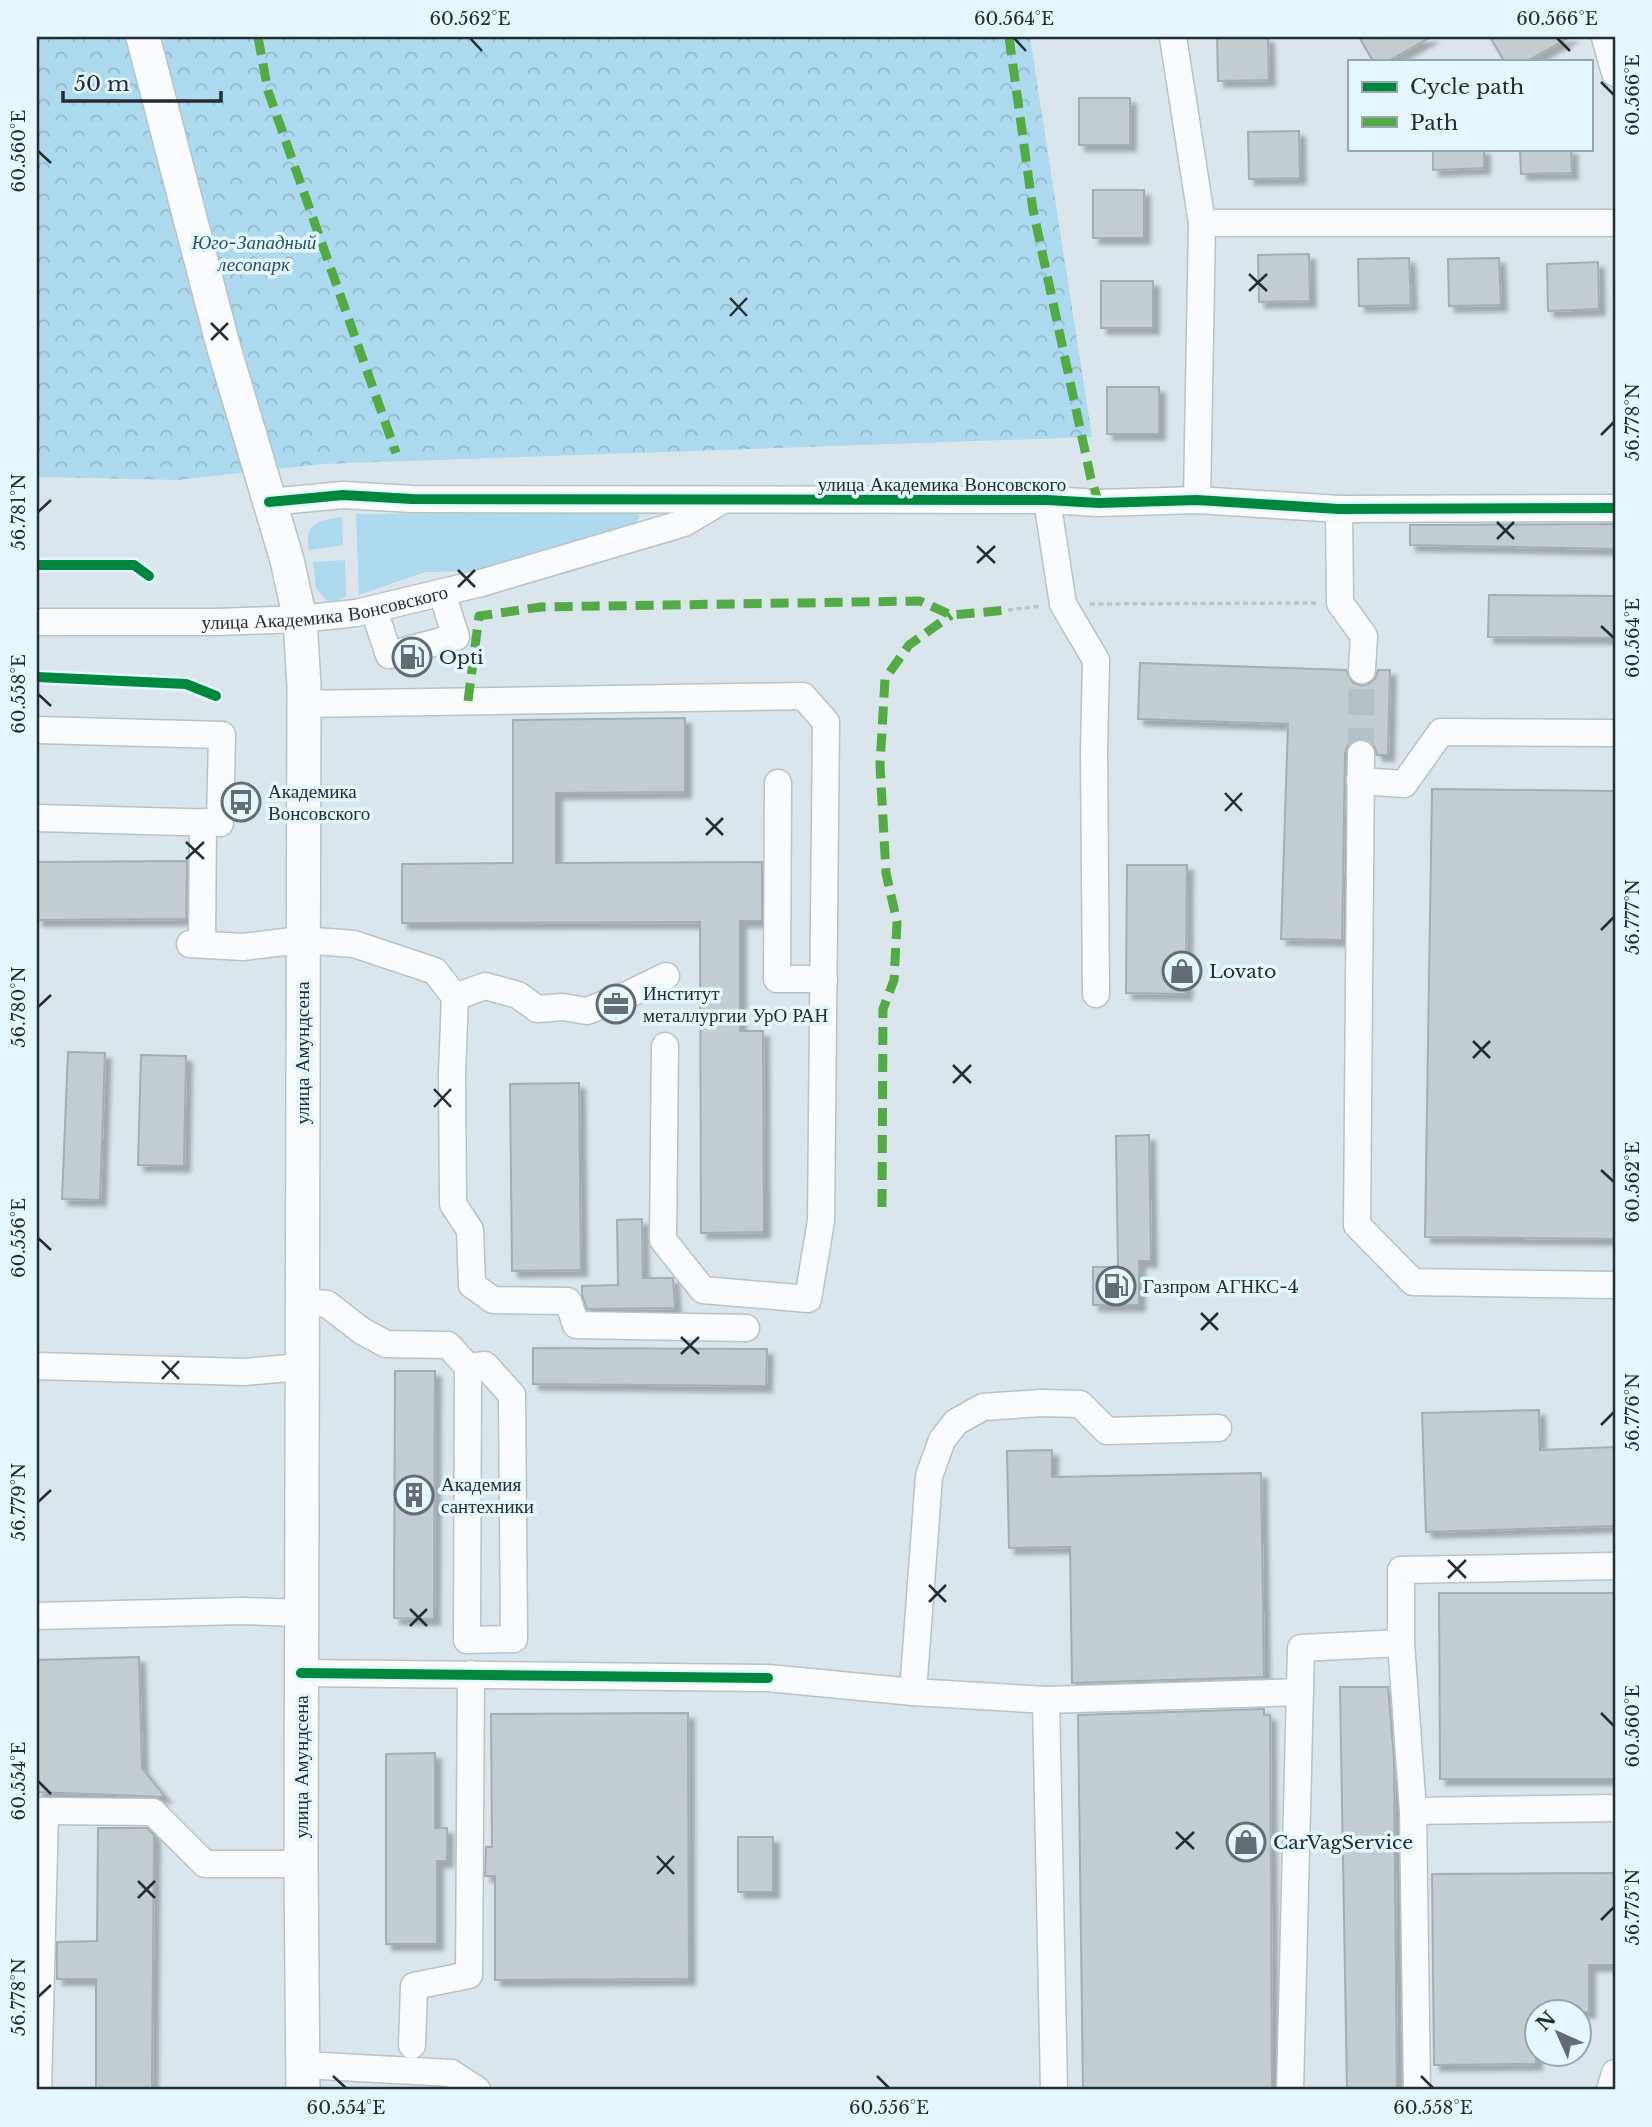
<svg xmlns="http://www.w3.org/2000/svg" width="1652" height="2127" font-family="'Libre Baskerville',serif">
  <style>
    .grass { fill: #addaee }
    .park { fill: url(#park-crowns) }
    .building { fill: #c4cdd2; stroke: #a5aeb2; stroke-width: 2; filter: url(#shadow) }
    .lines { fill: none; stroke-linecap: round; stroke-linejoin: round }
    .minor-tunnel { stroke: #b6c1c7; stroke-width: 26; stroke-dasharray: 26 13; stroke-linecap: butt }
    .minor-casing { stroke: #b9c2c6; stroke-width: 29 }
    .major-casing { stroke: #b9c2c6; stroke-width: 36 }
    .path { stroke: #c0c5c7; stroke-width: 3.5; stroke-dasharray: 5 3.5; stroke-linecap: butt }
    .minor { stroke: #fafbfc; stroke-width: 26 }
    .major { stroke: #fafbfc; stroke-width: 33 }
    .quiet { stroke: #53ab45; stroke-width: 9; stroke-dasharray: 18 9; stroke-linecap: butt }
    .cycleway-casing { stroke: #e4f6fe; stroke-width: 15 }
    .cycleway { stroke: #00873e; stroke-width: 10 }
    .ticks { fill: none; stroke: #242d31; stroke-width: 2.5 }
    .labels { text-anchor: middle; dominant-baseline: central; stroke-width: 7; stroke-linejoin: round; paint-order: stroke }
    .park-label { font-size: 19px; font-style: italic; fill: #285365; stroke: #e4f6fe }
    .street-label { font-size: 19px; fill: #242d31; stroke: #e4f6fe }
    .poi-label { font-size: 19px; fill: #242d31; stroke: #e4f6fe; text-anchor: start }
    .neatline { fill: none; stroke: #242d31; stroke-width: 2.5 }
    .ticks-label { font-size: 18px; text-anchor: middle; fill: #242d31 }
  </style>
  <defs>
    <pattern id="park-crowns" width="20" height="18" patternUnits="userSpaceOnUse" patternTransform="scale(1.75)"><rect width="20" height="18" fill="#addaee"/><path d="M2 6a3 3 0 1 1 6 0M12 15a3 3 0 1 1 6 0" fill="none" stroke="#95bbcd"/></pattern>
    <filter id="shadow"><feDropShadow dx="6" dy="6" stdDeviation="2" flood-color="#0004"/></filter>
  </defs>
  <rect width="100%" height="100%" fill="#dbe6ec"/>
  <!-- grass -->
  <g class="grass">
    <polygon points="636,512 640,516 636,522 472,571 425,572 359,595 356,514"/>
    <path d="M342,517L343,545L309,550C303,523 320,520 342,517Z"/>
    <polygon points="345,560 346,596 337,601 328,602 316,588 313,562"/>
  </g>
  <!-- park -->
  <polygon class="park" points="37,37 1030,37 1092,437 322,464 178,480 37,477"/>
  <!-- building -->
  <g class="building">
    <polygon points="1217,37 1268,37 1269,80 1218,81"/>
    <polygon points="1359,37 1431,37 1388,61 1373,61"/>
    <polygon points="1490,37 1570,37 1527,61 1504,61"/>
    <rect x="1079" y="98" width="51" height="47"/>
    <polygon points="1299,131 1300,178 1249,179 1248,132"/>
    <polygon points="1433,149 1484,149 1484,168 1433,170"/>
    <polygon points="1520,149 1571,149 1572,173 1521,174"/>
    <rect x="1093" y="190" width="51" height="48"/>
    <polygon points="1309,254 1310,301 1259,302 1258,255"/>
    <polygon points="1409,258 1411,305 1359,306 1358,259"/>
    <polygon points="1499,258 1501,305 1449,306 1448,259"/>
    <polygon points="1598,262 1599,309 1548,311 1547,264"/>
    <rect x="1101" y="281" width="52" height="47"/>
    <rect x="1107" y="387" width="52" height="47"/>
    <polygon points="1615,524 1615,549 1410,545 1410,525"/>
    <polygon points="1489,595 1615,596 1615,638 1488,637"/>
    <polygon points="1140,663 1346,670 1353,683 1362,686 1368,684 1375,679 1378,670 1390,670 1388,755 1377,755 1374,746 1370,741 1362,738 1353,741 1348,745 1345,753 1342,940 1281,939 1288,724 1138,719"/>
    <polygon points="685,718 685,792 556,793 556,863 762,862 762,921 740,921 740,1031 763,1031 764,1232 701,1233 700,922 402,923 402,864 513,863 513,720"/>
    <polygon points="1432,789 1615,791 1615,1239 1425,1237"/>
    <polygon points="187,861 186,919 37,920 37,862"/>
    <polygon points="1127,865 1187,865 1186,994 1126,993"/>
    <polygon points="68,1052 105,1053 100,1200 62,1199"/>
    <polygon points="141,1055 186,1056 184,1166 138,1165"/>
    <polygon points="579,1083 581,1270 512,1271 510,1084"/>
    <polygon points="1149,1135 1151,1261 1139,1261 1139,1305 1093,1305 1093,1267 1118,1267 1116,1136"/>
    <polygon points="642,1219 643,1278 673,1278 675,1308 587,1309 582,1295 582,1286 618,1285 617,1220"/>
    <polygon points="533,1348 767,1349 766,1386 533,1384"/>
    <polygon points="395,1371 435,1371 434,1619 394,1618"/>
    <polygon points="1539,1410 1540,1450 1615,1447 1615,1526 1426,1532 1422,1413"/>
    <polygon points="1052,1450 1052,1477 1261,1473 1264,1677 1072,1683 1070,1547 1009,1548 1007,1451"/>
    <polygon points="1439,1593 1615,1593 1615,1779 1440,1779"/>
    <polygon points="139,1657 142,1768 165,1797 37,1792 37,1660"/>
    <polygon points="1340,1687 1388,1687 1394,1760 1397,2090 1347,2090"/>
    <polygon points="1264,1709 1264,1715 1270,1715 1272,2090 1083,2090 1078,1715"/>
    <polygon points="688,1713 689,1979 495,1980 495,1876 485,1876 486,1847 492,1847 491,1714"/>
    <polygon points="435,1753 435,1828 447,1828 447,1861 437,1861 437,1944 386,1944 386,1754"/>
    <polygon points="98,1828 147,1828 154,1835 152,2090 96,2090 96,1979 57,1979 57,1942 97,1941"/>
    <rect x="738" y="1837" width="35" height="55"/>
    <polygon points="1615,1873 1615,1965 1589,1965 1589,2012 1536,2012 1536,2064 1434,2065 1432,1874"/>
  </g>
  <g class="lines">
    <!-- minor-tunnel -->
    <polyline class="minor-tunnel" points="1361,754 1362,670"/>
    <defs>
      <g id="minor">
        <polyline points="1173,37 1202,223 1197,500"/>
        <polyline points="1605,37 1615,73"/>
        <polyline points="1202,223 1615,223"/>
        <polyline points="1047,500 1063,604 1096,660 1094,752 1096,994"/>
        <polyline points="269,502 343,495 412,499 1047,500 1099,503 1197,500 1339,509 1615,508"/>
        <polyline points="1339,509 1340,603 1364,636 1362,670"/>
        <polyline points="374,610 389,655 456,637 442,593"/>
        <path id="s1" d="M37,622H217L300,619L356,613L481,583L684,523L721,501"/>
        <polyline points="303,704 803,696 826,722 821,1221 808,1299 703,1290 663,1240 665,1046"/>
        <polyline points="37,730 222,735 220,823 37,818"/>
        <polyline points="1361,754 1357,1225 1413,1282 1615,1285"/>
        <polyline points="1360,781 1404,784 1441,732 1615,733"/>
        <polyline points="778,783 777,979 824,979"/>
        <polyline points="190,944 243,947 301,940 354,944 435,971 455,997 452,1073 453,1204 470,1230 472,1285 493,1300 568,1301 576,1325 746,1328"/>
        <polyline points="202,944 203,822"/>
        <polyline points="455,997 485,986 518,995 537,1009 563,1007 587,1011 627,995 666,976"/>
        <polyline points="301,1302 327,1304 362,1331 386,1344 448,1345 468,1367 467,1640 514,1639 512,1395 485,1365 468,1367"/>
        <polyline points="37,1366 244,1372 301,1367"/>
        <polyline points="37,1616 243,1611 301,1613"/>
        <polyline points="301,1673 768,1678 913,1692 1046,1700 1300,1692"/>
        <polyline points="913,1692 929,1476 942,1440 956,1422 983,1407 1042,1403 1080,1404 1107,1431 1218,1428"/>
        <polyline points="1046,1700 1054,2090"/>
        <polyline points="37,1811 45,1811 38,2090"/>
        <polyline points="45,1811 153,1812 205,1864 301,1864"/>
        <polyline points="1413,1811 1615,1808"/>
        <polyline points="412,2045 414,1986 469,1975 471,1674"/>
        <polyline points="303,2065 451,2073 477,2090"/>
        <polyline points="1290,2090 1301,1648 1401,1643"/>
        <polyline points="1417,2090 1413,1811 1401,1643 1401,1570 1615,1566"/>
        <polyline points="1610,2090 1615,2073"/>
      </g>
      <polyline id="major" points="143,37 223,345 287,560 300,619 304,686 301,1864 303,2090"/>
    </defs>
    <!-- minor casing -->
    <use href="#minor" class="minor-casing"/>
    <!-- major casing -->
    <use href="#major" class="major-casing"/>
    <!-- path -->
    <g class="path">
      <polyline points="1090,604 1317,603"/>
      <polyline points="1008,610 1041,606"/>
    </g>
    <!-- minor -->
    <use href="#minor" class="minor"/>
    <!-- major -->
    <use href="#major" class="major"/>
    <!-- quiet -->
    <g class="quiet">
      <polyline points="258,37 268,91 396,453"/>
      <polyline points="1009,37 1033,210 1091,479 1099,503"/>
      <polyline points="468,701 479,616 541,607 920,601 951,615 1008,610"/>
      <polyline points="882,1207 883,1009 894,980 897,922 886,873 880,765 885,679 909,645 951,615"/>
    </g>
    <defs>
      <g id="cycleway">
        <polyline points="269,502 343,495 412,499 1047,500 1099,503 1197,500 1339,509 1615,508"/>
        <polyline points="37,565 134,565 149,576"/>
        <polyline points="37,677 186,684 216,696"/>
        <polyline points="301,1673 768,1678"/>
      </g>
    </defs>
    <!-- cycleway casing -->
    <use href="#cycleway" class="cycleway-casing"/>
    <!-- cycleway -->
    <use href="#cycleway" class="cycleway"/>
  </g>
  <!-- ticks -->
  <path class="ticks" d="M470,38L482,51M1014,38L1026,51M1557,38L1570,51M1601,82L1614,95M38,151L51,163M1249,274L1267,291M1249,291L1267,274M730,298L747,316M730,316L747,298M211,323L228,340M211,340L228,323M1601,435L1614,422M38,512L51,500M1497,522L1514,539M1497,539L1514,522M977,546L995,563M977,563L995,546M458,570L475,587M458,587L475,570M1601,626L1614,638M38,694L51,706M1225,793L1242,811M1225,811L1242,793M706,818L723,835M706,835L723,818M186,842L204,859M186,859L204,842M1601,930L1614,917M38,1007L51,995M1473,1041L1490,1058M1473,1058L1490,1041M953,1065L971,1083M953,1083L971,1065M434,1089L451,1107M434,1107L451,1089M1601,1170L1614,1182M38,1238L51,1250M1201,1313L1218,1330M1201,1330L1218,1313M681,1337L699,1354M681,1354L699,1337M162,1361L179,1379M162,1379L179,1361M1601,1425L1614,1412M38,1502L51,1490M1448,1560L1466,1578M1448,1578L1466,1560M929,1585L946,1602M929,1602L946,1585M410,1609L427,1626M410,1626L427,1609M1601,1713L1614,1726M38,1781L51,1794M1176,1832L1194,1849M1176,1849L1194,1832M657,1856L674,1874M657,1874L674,1856M138,1881L155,1898M138,1898L155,1881M1601,1920L1614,1907M38,1997L51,1985M333,2076L346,2088M877,2076L889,2088M1421,2076L1433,2088"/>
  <!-- icons -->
  <defs>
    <symbol id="fuel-ring" viewBox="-11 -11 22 22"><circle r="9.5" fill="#e4f6fe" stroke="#646e72" stroke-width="1.5"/><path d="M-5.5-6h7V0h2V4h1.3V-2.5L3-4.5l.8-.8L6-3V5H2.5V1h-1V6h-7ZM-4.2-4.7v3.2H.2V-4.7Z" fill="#646e72"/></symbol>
    <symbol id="bus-ring" viewBox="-11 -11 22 22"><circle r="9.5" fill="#e4f6fe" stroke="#646e72" stroke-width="1.5"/><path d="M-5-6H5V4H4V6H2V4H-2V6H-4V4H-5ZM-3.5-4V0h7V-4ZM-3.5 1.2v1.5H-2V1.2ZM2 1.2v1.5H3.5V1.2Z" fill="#646e72"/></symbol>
    <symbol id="shop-ring" viewBox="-11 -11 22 22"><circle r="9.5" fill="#e4f6fe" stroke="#646e72" stroke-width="1.5"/><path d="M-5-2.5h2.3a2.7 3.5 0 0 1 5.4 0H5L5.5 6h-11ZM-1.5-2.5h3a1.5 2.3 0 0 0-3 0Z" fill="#646e72"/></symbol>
    <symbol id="office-ring" viewBox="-11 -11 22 22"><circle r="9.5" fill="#e4f6fe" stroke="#646e72" stroke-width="1.5"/><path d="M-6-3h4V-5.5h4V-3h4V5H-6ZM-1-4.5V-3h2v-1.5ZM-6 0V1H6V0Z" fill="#646e72"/></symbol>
    <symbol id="building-ring" viewBox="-11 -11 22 22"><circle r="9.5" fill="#e4f6fe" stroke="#646e72" stroke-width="1.5"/><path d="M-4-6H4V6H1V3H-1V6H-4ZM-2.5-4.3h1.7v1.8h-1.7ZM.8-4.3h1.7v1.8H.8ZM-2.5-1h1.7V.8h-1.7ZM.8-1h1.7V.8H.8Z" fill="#646e72"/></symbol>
  </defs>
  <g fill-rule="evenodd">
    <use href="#fuel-ring" x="390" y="635" width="44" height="44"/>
    <use href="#bus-ring" x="219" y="780" width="44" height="44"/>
    <use href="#shop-ring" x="1160" y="949" width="44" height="44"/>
    <use href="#office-ring" x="594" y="982" width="44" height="44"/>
    <use href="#fuel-ring" x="1094" y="1264" width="44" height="44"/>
    <use href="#building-ring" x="392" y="1473" width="44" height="44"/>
    <use href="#shop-ring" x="1224" y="1820" width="44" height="44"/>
  </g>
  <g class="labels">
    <!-- park labels -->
    <g class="park-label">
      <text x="254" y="242">Юго-Западный<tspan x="254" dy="22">лесопарк</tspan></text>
    </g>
    <!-- street labels -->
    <g class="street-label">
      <text x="942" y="484">улица Академика Вонсовского</text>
      <text stroke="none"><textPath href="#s1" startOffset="289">улица Академика Вонсовского</textPath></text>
      <text transform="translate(302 1053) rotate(-90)">улица Амундсена</text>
      <text transform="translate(301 1767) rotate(-90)">улица Амундсена</text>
    </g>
    <!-- poi labels -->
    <g class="poi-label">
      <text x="439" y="657">Opti</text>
      <text x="268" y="791">Академика<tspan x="268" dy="22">Вонсовского</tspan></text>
      <text x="1209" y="971">Lovato</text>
      <text x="643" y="993">Институт<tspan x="643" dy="22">металлургии УрО РАН</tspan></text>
      <text x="1143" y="1286">Газпром АГНКС-4</text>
      <text x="441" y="1484">Академия<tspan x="441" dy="22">сантехники</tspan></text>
      <text x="1273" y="1842">CarVagService</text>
    </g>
  </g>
  <!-- border -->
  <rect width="1652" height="2127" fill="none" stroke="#e4f6fe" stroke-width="77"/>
  <!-- legend -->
  <rect x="1348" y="60" width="245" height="91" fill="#e4f6fe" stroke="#97a6ac" stroke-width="2"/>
  <rect x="1362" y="82" width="35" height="10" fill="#00873e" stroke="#97a6ac" stroke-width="2"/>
  <text x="1410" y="94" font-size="21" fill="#242d31">Cycle path</text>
  <rect x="1362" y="117" width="35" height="10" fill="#53ab45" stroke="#97a6ac" stroke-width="2"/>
  <text x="1410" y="130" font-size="21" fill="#242d31">Path</text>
  <!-- north arrow -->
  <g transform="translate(1558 2033) rotate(315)"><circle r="33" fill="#e4f6fe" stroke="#97a6ac" stroke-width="2"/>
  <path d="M0-5L12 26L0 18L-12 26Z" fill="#646e72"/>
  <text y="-10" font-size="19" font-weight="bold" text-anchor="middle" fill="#242d31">N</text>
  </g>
  <!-- scale -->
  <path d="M63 91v10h158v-10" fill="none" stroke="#242d31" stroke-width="3.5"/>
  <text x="74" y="91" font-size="21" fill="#242d31" stroke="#e4f6fe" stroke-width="5" paint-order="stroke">50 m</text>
  <rect x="38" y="38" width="1576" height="2050" class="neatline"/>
  <g class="ticks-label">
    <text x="470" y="25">60.562°E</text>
    <text x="1014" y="25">60.564°E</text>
    <text x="1557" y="25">60.566°E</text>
    <text transform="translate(1633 95) rotate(-90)" y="6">60.566°E</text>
    <text transform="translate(19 151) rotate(-90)" y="6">60.560°E</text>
    <text transform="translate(1633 422) rotate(-90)" y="6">56.778°N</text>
    <text transform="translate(19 512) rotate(-90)" y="6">56.781°N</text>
    <text transform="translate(1633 638) rotate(-90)" y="6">60.564°E</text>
    <text transform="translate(19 694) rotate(-90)" y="6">60.558°E</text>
    <text transform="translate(1633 917) rotate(-90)" y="6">56.777°N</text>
    <text transform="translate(19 1007) rotate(-90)" y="6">56.780°N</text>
    <text transform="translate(1633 1182) rotate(-90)" y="6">60.562°E</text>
    <text transform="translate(19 1238) rotate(-90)" y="6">60.556°E</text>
    <text transform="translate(1633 1412) rotate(-90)" y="6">56.776°N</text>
    <text transform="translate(19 1502) rotate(-90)" y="6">56.779°N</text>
    <text transform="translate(1633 1726) rotate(-90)" y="6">60.560°E</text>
    <text transform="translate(19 1781) rotate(-90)" y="6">60.554°E</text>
    <text transform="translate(1633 1907) rotate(-90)" y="6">56.775°N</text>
    <text transform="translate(19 1997) rotate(-90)" y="6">56.778°N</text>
    <text x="346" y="2114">60.554°E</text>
    <text x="889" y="2114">60.556°E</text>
    <text x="1433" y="2114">60.558°E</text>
  </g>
</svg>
